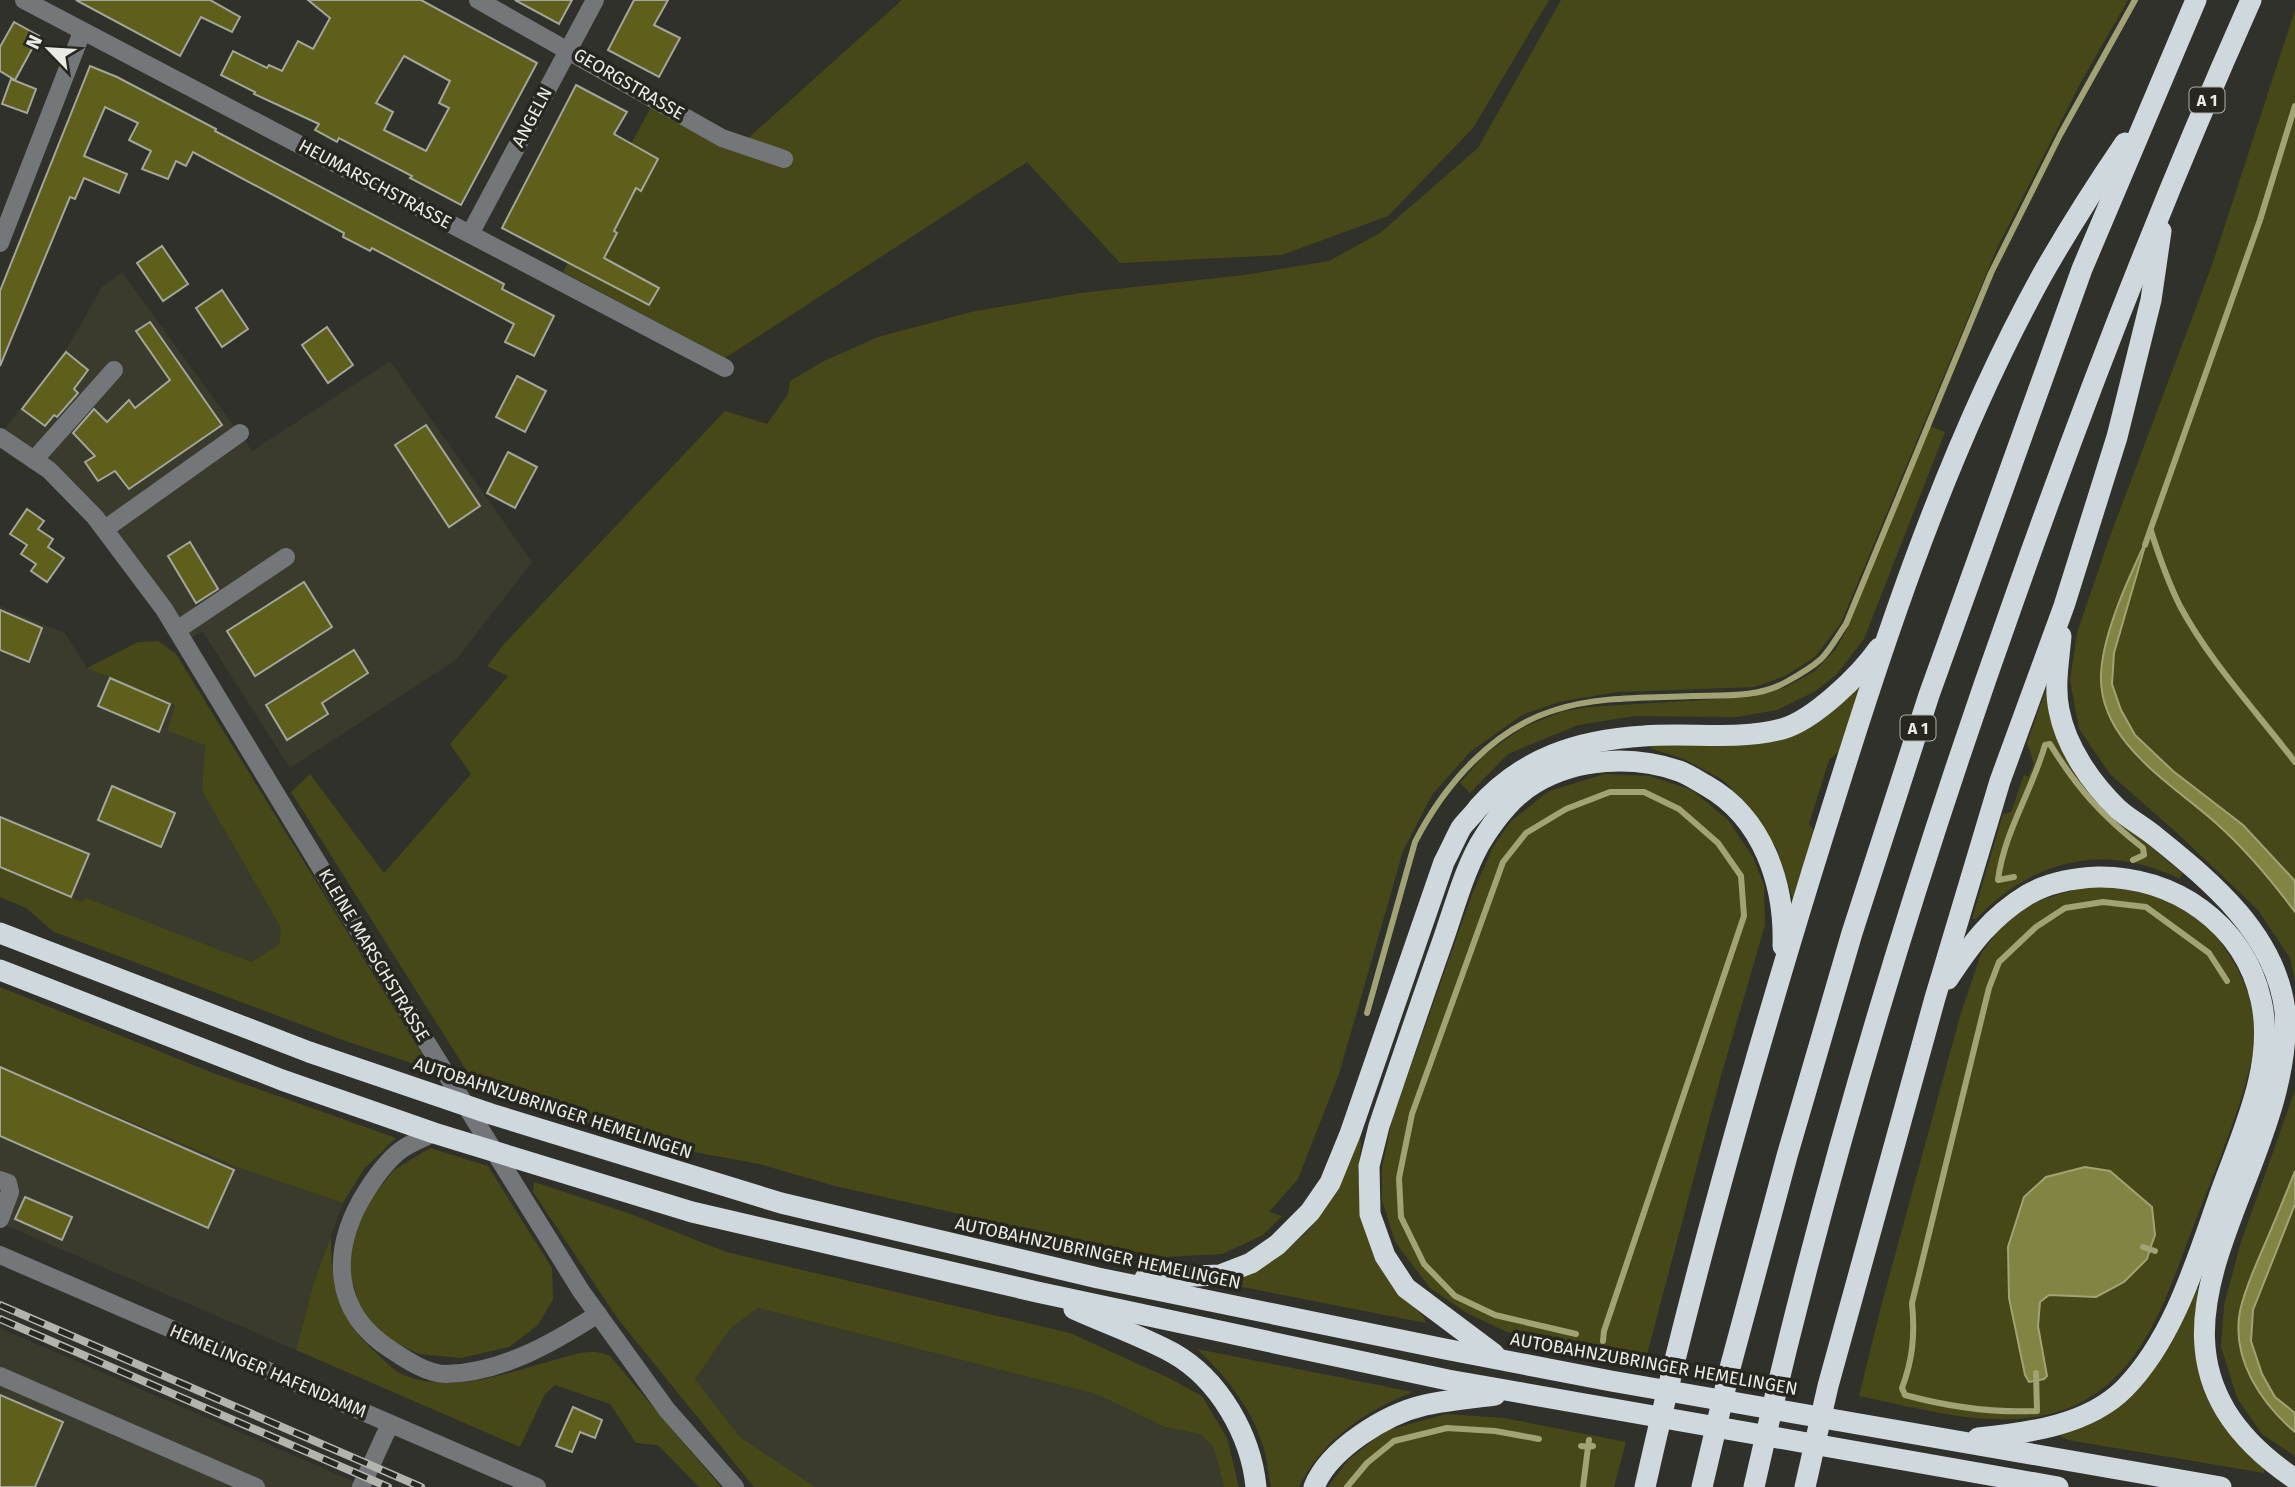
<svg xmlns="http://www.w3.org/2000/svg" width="2295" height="1487" font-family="'Fira Sans',sans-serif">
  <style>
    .built { fill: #3a3b2d }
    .green { fill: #474818 }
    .water { fill: #828443; stroke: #a1a374; stroke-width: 2 }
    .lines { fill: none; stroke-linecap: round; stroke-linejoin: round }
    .stream { stroke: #a1a374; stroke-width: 6 }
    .building { fill: #5d5f1b; stroke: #a4a59c; stroke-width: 2; fill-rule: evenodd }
    .minor { stroke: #737779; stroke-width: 18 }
    .highway { stroke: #cfd8dd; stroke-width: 21 }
    .rail-casing { stroke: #b4b4af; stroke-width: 8 }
    .rail { stroke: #272720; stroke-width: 5; stroke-dasharray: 16; stroke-linecap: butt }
    .labels { text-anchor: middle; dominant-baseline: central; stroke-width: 7; stroke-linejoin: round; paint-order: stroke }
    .shield { fill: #272720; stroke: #b0b0ab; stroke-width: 2 }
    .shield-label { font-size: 16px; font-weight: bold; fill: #eaeae6 }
    .street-label { font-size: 18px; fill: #eaeae6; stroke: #272720 }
  </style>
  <rect width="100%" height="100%" fill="#30312a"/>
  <!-- built -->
  <g class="built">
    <polygon points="122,272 252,451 390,361 532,562 456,660 290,768 203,632 190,638 115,538 0,435 68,346 102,287"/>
    <polygon points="0,606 65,633 87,668 175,705 205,745 202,791 281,928 279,945 251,962 86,898 81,903 0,868"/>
    <polygon points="0,1067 237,1167 343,1203 314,1282 296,1350 0,1223"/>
    <polygon points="758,1308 1096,1394 1165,1427 1201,1434 1213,1446 1224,1487 815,1487 740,1437 695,1379 731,1328"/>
    <polygon points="0,1328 366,1487 0,1487"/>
  </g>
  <!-- green -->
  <g class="green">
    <polygon points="902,0 1549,0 1473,128 1388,216 1282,255 1120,263 1027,162 725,358 563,272 652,105 736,149"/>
    <polygon points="1561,0 2128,0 2080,84 1997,248 1841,623 1815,657 1785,676 1755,687 1616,692 1559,702 1522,715 1470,752 1432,795 1403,851 1339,1074 1298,1179 1269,1212 1282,1216 1263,1235 1222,1254 1166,1257 1083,1242 835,1186 759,1164 667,1147 480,1092 291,792 310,774 384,873 471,774 450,744 508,676 487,666 505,643 725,411 767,424 788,394 790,381 824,361 878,337 971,312 1080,293 1244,275 1329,261 1380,233 1478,148"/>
    <polygon points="2295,10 2295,980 2290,958 2258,910 2176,832 2110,774 2079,729 2070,680 2077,633 2109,539 2212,265"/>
    <polygon points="1930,426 1945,432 1864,639 1836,675 1814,692 1777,710 1737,717 1635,716 1578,725 1508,754 1470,793 1460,783 1485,754 1524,727 1561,712 1588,707 1751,697 1786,687 1815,671 1836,649 1850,623"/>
    <polygon points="158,641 176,654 432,1070 337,1038 54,932 26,908 0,897 0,868 81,902 86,898 251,962 279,945 281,928 202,791 205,745 168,731 175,705 87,668 138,642"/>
    <polygon points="1858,688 1864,689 1841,750 1829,760 1809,824 1816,833 1793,900 1777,849 1750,807 1723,780 1684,759 1652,749 1648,744 1744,744 1784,738 1824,718"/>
    <path d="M2046,689L2049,690L2121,822L2182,873L2180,879C2105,842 2033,859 1976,919H1972L2003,814L2011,812L2024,775L2028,777L2034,764L2027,743Z"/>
    <polygon points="1605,774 1650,776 1692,790 1728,820 1753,857 1764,885 1765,925 1719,1083 1646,1358 1507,1332 1467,1313 1430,1288 1395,1242 1382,1200 1382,1167 1392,1120 1471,897 1493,847 1511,821 1549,791"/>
    <path d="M2122,886C2140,892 2160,897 2177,905C2219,925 2254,985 2255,1030C2256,1051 2248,1073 2243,1093C2229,1137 2212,1179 2195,1222C2169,1288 2148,1370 2078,1404C2009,1436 1929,1410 1859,1396L1882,1303L1960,1016L1981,954L2006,919L2038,901L2083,887Z"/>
    <polygon points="0,987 213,1073 396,1138 364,1169 343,1203 237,1167 0,1067"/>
    <polygon points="2295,1090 2295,1456 2262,1434 2237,1398 2221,1347 2224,1305 2241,1242"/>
    <path d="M1359,1135L1361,1144L1358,1175L1365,1224L1398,1290L1424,1317L1426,1323L1222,1283C1244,1271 1269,1260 1290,1246C1327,1221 1342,1175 1359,1135Z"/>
    <polygon points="430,1148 488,1166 552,1268 553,1299 538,1325 509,1347 461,1358 419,1354 380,1335 358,1302 350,1273 352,1242 366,1205 394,1170"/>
    <polygon points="534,1182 628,1213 726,1252 1070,1333 1171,1379 1202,1396 1227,1438 1239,1487 1224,1487 1213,1446 1200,1434 1165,1427 1096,1394 758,1308 731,1328 695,1379 740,1437 815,1487 754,1487 618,1319 533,1192"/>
    <path d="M331,1236C331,1284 337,1317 374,1351C382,1358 390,1367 398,1372C446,1397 507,1373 554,1360C573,1355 592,1347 610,1356L721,1487H699L658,1445L636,1443L610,1404L555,1385L545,1394L520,1447L296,1350L314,1282Z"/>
    <polygon points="2194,1288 2199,1288 2195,1351 2209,1401 2235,1442 2264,1467 2264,1473 2068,1440 2056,1434 2090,1422"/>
    <path d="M1197,1349L1413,1392C1365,1411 1322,1440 1299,1487H1271C1268,1473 1267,1457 1262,1443C1250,1406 1225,1375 1197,1349Z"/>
    <polygon points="1446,1414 1504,1418 1626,1442 1614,1487 1328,1487 1348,1460 1385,1431"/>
  </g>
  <!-- water -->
  <g class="water">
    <path d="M2147,539L2114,653L2112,684L2121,710L2135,735L2173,771L2243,825L2295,881V912C2272,881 2246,850 2217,824C2173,784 2098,743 2101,674C2103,632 2129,577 2147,539Z"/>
    <polygon points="2085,1167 2110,1171 2152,1207 2155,1235 2150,1249 2147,1259 2124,1282 2096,1297 2049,1295 2040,1302 2038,1326 2047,1376 2044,1379 2029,1382 2025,1375 2009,1298 2008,1247 2024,1197 2046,1177"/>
    <path d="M2295,1171V1204L2253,1310L2251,1341L2262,1374L2275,1397L2295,1413V1432C2261,1403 2231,1359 2240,1311C2245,1288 2255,1267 2264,1246C2275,1221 2285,1196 2295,1171Z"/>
  </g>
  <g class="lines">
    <!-- stream -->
    <g class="stream">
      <path d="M2151,531C2159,556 2168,582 2180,606C2210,662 2256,711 2295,762"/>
      <polyline points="2145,545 2260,220 2295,106"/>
      <path d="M2014,877L1998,880C2004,832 2032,791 2045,745L2050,744C2077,788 2102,816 2143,848L2144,855L2133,860"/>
      <path d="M1367,1013L1415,842C1444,785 1493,729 1555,710C1598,696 1647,698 1692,696C1723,695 1758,698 1786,682C1797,676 1812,667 1821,659C1831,649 1838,635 1846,624L1991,273L2060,135L2135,0"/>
      <polyline points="2143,1247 2155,1251"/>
      <polyline points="1576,1334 1495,1315 1455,1296 1424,1264 1401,1217 1399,1178 1412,1114 1503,862 1526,833 1566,809 1610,792 1644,792 1679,809 1718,843 1741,876 1744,916 1604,1331 1603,1341"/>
      <path d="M2036,1373L2037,1411C1992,1413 1949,1407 1905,1395L1902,1388C1913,1359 1915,1334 1912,1303L1989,988L1999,962L2036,927L2065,908L2103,902L2146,907L2209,953L2227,981"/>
      <polyline points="1589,1440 1588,1447 1593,1446"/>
      <polyline points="1581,1446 1588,1447 1583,1487"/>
      <polyline points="1347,1487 1367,1463 1394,1441 1447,1428 1495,1431 1539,1439"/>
    </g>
  </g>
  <!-- building -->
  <g class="building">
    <polygon points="76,0 210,0 240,17 232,32 201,17 180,56"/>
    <path d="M308,0H421L537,63L461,205L410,178L412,176L339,138L337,142L315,130L319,124L254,94L255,92L221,75L233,51L267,68L269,65L282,71L298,41L313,49L330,18ZM404,56L450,81L439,103L449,108L426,151L384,130L393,112L376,103Z"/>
    <polygon points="515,0 572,0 559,24"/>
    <polygon points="634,0 668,0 654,25 680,38 659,77 608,50"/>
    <polygon points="14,22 39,36 15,80 0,71 0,47"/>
    <polygon points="90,66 117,77 216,129 215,131 504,284 502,289 554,316 534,356 505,342 514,324 372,248 370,251 343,237 344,233 193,152 186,166 176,161 168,179 142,169 151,151 129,140 138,123 105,107 84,156 127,174 119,193 84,178 75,199 70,197 0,366 0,291"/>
    <polygon points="11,79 36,89 27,113 2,104"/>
    <polygon points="576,85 627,112 614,134 658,159 641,191 636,188 614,231 617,233 604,258 659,288 649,305 502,228"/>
    <polygon points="162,246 188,284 163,301 137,263"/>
    <polygon points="222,290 248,329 222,347 196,308"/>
    <polygon points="150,322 222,425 129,489 115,471 98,481 85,462 95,456 73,433 94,409 107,422 129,400 135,408 170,380 136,331"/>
    <polygon points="327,327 353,365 328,383 302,345"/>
    <polygon points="66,352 88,370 74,389 78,393 57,417 54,415 45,426 22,409"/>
    <polygon points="517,376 546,391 525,432 496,417"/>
    <polygon points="426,425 480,506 449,527 395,445"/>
    <polygon points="508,452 537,467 515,508 487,493"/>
    <polygon points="27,509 44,521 38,529 53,539 48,547 64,558 47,582 31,571 36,564 21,554 27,545 10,534"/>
    <polygon points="190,542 218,589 196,603 168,556"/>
    <polygon points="304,582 332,627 255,676 227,631"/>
    <polygon points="0,610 42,628 29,662 0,650"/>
    <polygon points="354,650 368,673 322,703 328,714 287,740 266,705"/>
    <polygon points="110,678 170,704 159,732 98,706"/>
    <polygon points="112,786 175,813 161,847 98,820"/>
    <polygon points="0,817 89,854 71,897 0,867"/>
    <polygon points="0,1067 234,1170 208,1228 0,1136"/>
    <polygon points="25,1197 72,1217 62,1240 15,1219"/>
    <polygon points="0,1395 63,1422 35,1487 0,1487"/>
    <polygon points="573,1407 602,1420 595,1438 580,1432 572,1452 556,1446"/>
  </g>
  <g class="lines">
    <!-- minor -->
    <g class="minor">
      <polyline points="24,0 725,368"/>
      <polyline points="478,0 722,138 784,159"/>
      <polyline points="470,234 595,0"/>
      <polyline points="0,243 82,32"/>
      <polyline points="0,437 49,470 95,517 164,609 425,1040 581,1291 667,1410 735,1487"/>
      <polyline points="34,460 114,370"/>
      <polyline points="105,529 240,433"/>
      <polyline points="177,630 286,557"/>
      <path d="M434,1133C424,1138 410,1143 401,1150C387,1160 376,1176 367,1190C330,1248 330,1312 393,1351C408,1361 428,1374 446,1374C501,1373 553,1343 598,1314"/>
      <polyline points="0,1180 8,1183 10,1192 0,1219"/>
      <polyline points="0,1255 537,1487"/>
      <polyline points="0,1376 256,1487"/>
      <polyline points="361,1487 390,1424"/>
    </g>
    <!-- highway -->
    <g class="highway">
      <path d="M2061,636C2059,660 2054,686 2059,710C2066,747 2091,783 2118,809C2129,819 2144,827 2156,837C2212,882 2276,935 2285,1011C2295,1180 2092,1342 2295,1479"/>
      <polyline points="0,933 309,1052 491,1114 781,1203 1098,1278 1445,1349 1611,1381 2221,1487"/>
      <polyline points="0,970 282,1080 434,1133 692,1212 1037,1292 1448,1380 2058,1487"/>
      <path d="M1948,979C1971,944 1991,917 2027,895C2049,882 2073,878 2098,877C2174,876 2244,924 2261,1000C2276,1065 2241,1135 2220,1194C2197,1259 2174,1338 2125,1388C2089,1425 2028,1433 1978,1438"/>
      <path d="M1145,1278L1220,1275L1251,1263L1277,1245L1310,1212L1330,1183L1350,1134L1444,862C1450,851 1455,839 1461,828C1466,821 1473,815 1478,808C1522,758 1578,740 1644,736C1690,732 1736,741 1782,729C1814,720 1860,675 1879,648"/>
      <path d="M1074,1309C1107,1324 1142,1336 1173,1353C1219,1379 1251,1435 1256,1487"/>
      <path d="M1494,1354L1406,1288L1385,1256L1370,1214L1369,1166L1379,1126C1400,1064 1421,1002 1443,940C1454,909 1466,864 1484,837C1496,818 1515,794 1535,783C1577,758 1633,755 1679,771C1688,774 1698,781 1707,786C1763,818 1785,884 1783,946"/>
      <path d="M1314,1487C1329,1449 1386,1414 1425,1405C1448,1400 1472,1398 1495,1395"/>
      <path d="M1645,1487C1691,1281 1749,1077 1811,875C1874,672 1938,464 2041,277C2067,231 2095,187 2125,143"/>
      <polyline points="1702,1487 1730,1368 1787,1156 1852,933 1929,695 2082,269 2196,0"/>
      <path d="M1754,1487C1822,1184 1911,887 2016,594C2087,393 2164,195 2251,0"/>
      <polyline points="1805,1487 1828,1386 1935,998 2000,781 2064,606 2117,437 2151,300 2161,231"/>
    </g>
    <defs>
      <g id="rail">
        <polyline points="0,1305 421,1487"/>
        <polyline points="0,1319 388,1487"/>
      </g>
    </defs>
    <!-- rail casing -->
    <use href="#rail" class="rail-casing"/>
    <!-- rail -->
    <use href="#rail" class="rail"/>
  </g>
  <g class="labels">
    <!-- shield labels -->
    <g class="shield">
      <rect x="2189.5" y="87.5" width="35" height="25" rx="5"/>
      <rect x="1900.5" y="715.5" width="35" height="25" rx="5"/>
    </g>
    <g class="shield-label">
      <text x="2207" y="100">A 1</text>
      <text x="1918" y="728">A 1</text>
    </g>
    <!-- street labels -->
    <g class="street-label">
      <text transform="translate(629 84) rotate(30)">GEORGSTRASSE</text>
      <text transform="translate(532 117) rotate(-62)">ANGELN</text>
      <text transform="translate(375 184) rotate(28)">HEUMARSCHSTRASSE</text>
      <text transform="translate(374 955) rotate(59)">KLEINE MARSCHSTRASSE</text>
      <text transform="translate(553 1108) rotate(18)">AUTOBAHNZUBRINGER HEMELINGEN</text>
      <text transform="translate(1098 1253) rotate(12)">AUTOBAHNZUBRINGER HEMELINGEN</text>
      <text transform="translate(1654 1364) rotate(10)">AUTOBAHNZUBRINGER HEMELINGEN</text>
      <text transform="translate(268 1371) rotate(23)">HEMELINGER HAFENDAMM</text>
    </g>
  </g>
  <!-- north arrow -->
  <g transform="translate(49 49) rotate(295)" stroke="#272720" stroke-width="5" paint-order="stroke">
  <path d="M0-5L12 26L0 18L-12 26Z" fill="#eaeae6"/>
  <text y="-10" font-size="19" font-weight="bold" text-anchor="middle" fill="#eaeae6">N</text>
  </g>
</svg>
